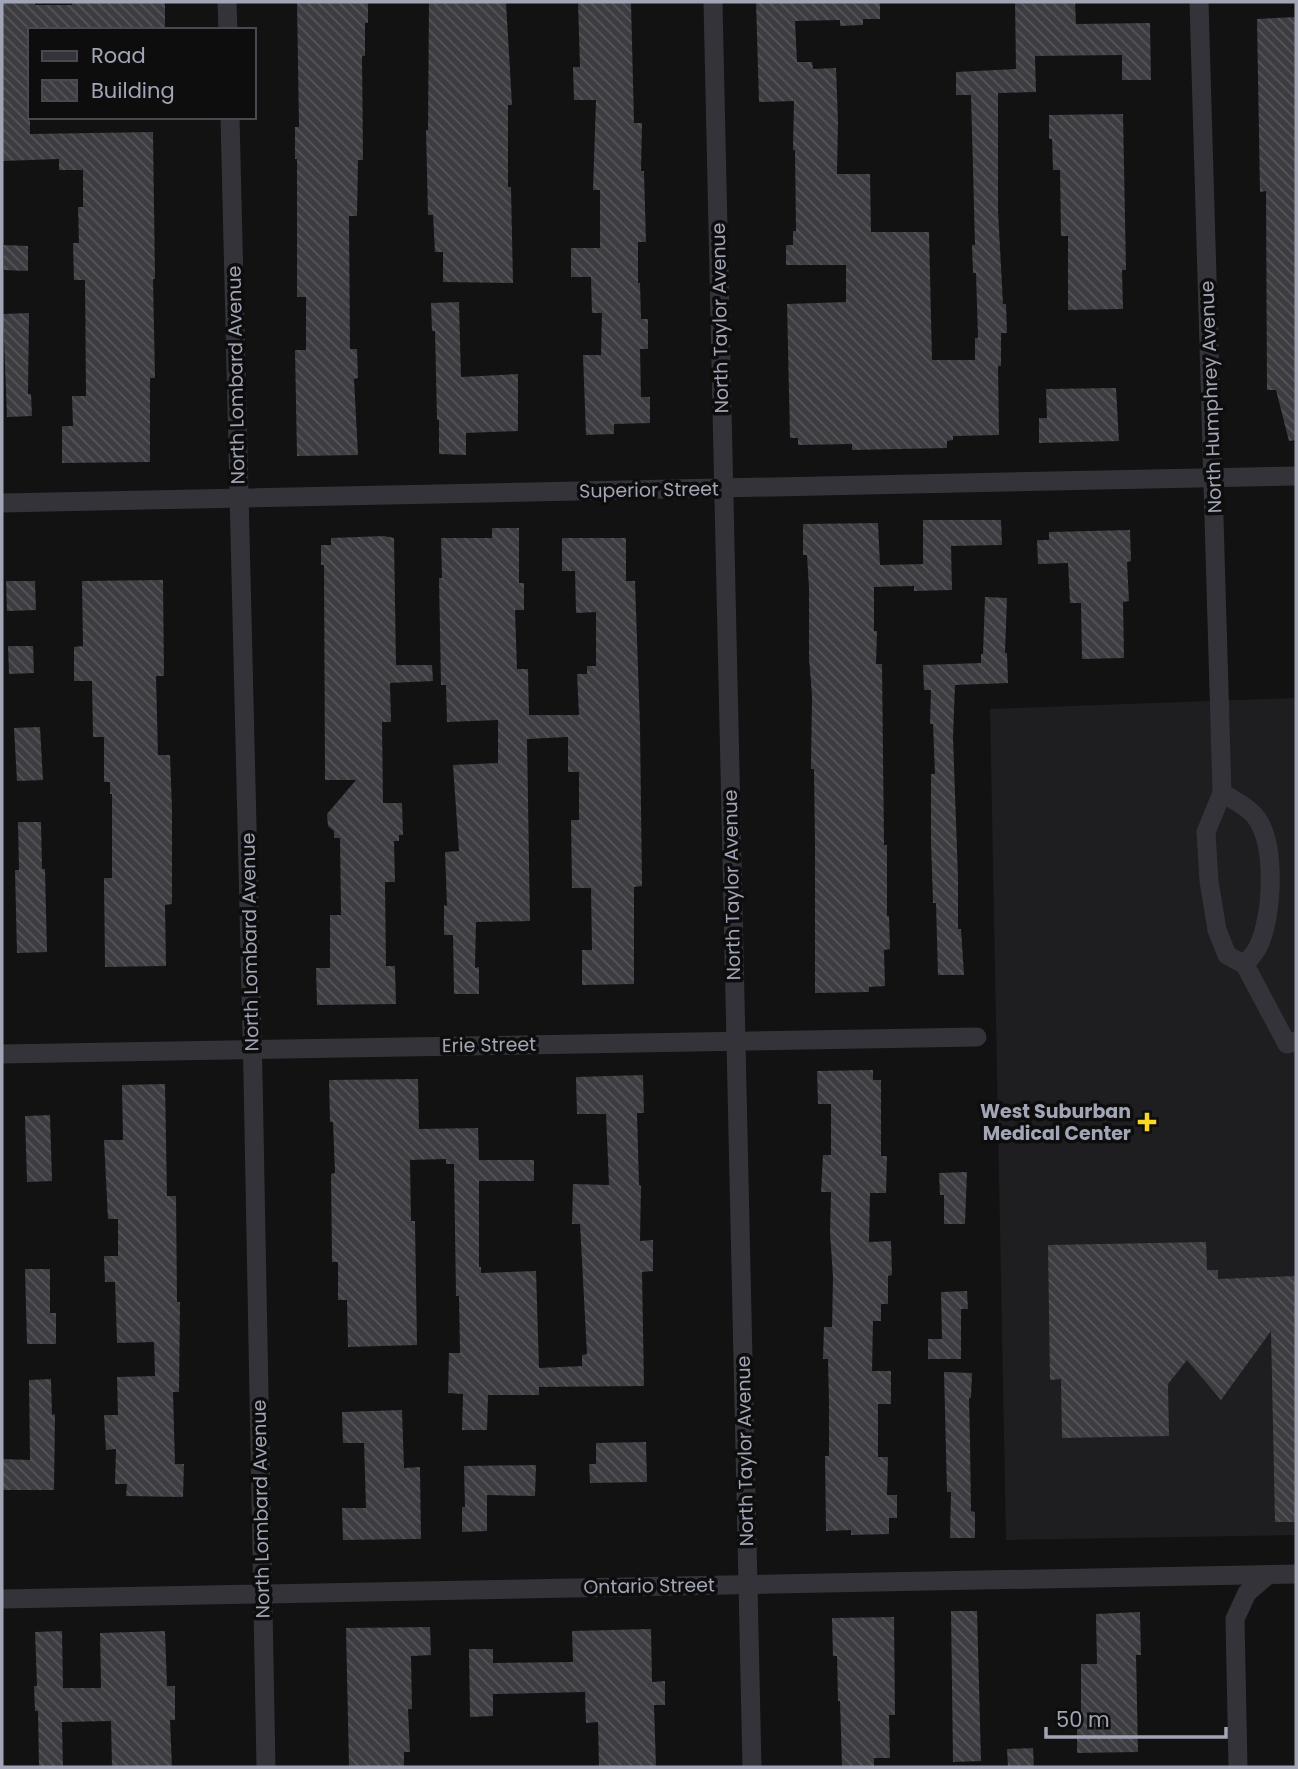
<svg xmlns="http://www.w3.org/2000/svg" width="1298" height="1769" font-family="Poppins,sans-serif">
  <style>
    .built { fill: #1e1e20 }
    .building { fill: url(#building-back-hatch) }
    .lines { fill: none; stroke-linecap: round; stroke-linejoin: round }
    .minor { stroke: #333339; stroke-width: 19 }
    .poi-dot { fill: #fad723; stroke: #0d0d0e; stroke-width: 2.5 }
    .labels { text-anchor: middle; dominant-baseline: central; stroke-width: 7; stroke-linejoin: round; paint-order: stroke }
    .street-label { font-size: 19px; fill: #a2a5b5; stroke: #0d0d0e }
    .poi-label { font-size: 19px; font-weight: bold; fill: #a2a5b5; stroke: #0d0d0e; text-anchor: end }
  </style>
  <defs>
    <pattern id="building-back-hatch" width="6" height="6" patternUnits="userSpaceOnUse" patternTransform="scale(1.75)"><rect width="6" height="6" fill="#3c3c41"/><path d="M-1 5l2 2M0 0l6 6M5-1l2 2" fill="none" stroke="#55555a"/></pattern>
  </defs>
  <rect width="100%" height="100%" fill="#121213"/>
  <!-- built -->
  <polygon class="built" points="1296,698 1296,1535 1006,1540 990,709"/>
  <!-- building -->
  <g class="building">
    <polygon points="2,2 35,2 35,5 72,5 72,2 165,2 165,30 30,30 30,134 153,132 155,279 153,279 155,378 150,378 150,462 62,463 62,426 73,426 72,396 86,396 85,280 74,280 73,243 79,243 78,207 83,207 83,170 59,170 59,159 2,161"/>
    <polygon points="297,2 368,2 368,23 365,23 365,56 362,56 363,160 358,160 357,216 349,216 350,349 357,349 358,378 354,379 358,455 297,456 295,350 306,350 306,297 297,297 297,159 295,159 295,127 299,127"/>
    <polygon points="429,2 506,2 512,105 508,105 508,187 511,187 513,283 443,282 443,252 435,252 433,215 428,215 426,130 428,130"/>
    <polygon points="578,2 631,2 634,123 642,123 641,171 644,171 646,242 638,242 638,283 640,283 641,319 648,319 648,349 640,349 641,397 650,397 650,423 614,424 614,434 586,435 583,355 601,355 602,313 592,313 591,277 571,277 571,248 600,248 600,190 593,190 596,100 574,100 573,67 580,67"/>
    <polygon points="756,2 880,2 880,19 863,19 863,25 840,26 840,20 795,21 797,62 812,62 813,69 836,68 838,122 837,174 870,174 871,232 929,232 932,360 975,360 975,338 978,338 976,273 973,273 972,245 975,245 971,95 956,95 956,72 1016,69 1015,2 1075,2 1076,24 1150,23 1151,80 1122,80 1122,55 1035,56 1036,92 998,93 998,211 1003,304 1006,304 1007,333 1001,333 1001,366 998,366 999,435 953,436 953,440 947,441 947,448 852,450 852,444 798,445 798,438 790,438 787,304 846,302 846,265 786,265 786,245 793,245 793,231 796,231 795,150 793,150 794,101 759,102"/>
    <polygon points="1296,17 1296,440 1289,441 1276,390 1267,390 1266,191 1260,192 1257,19"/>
    <polygon points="1123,114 1126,270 1122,270 1123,309 1068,310 1068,236 1061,236 1060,170 1053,170 1052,139 1049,139 1049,115"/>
    <polygon points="4,245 28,246 28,271 4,270"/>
    <polygon points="459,302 461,377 518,374 518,431 466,433 466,455 439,454 439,420 437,420 435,331 432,331 431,303"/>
    <polygon points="29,313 28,394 31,394 32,416 7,417 3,314"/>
    <polygon points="1116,388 1119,441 1039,443 1039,418 1047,418 1046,389"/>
    <polygon points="923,520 1001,520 1002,545 951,546 952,590 914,591 914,586 874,587 874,631 877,631 876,664 882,664 884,845 887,845 887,916 889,916 890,949 884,950 885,986 869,987 869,992 815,993 815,846 814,769 811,769 812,696 809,658 809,588 807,555 803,555 803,524 878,523 880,565 923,564"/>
    <polygon points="492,528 519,528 519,583 524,583 524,610 515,610 517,669 528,669 529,715 579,715 577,674 587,674 587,666 596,666 596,612 576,613 575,571 562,571 562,538 626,538 626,581 635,581 640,727 642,886 634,887 634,984 582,985 582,950 592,950 591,888 572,888 571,820 579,820 579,772 568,772 568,737 527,739 530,921 476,922 475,968 479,967 479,994 454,994 453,935 444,935 444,905 447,906 445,852 459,851 453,765 498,763 498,720 447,722 446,685 441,685 439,578 442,578 441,538 492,538"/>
    <polygon points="1130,530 1131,561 1127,562 1129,601 1123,602 1124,658 1082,659 1081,603 1070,603 1068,563 1038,564 1037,540 1049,540 1049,532"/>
    <polygon points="384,536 394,538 396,665 432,665 433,681 390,683 391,722 382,722 383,803 402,803 403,835 399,835 399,841 394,841 395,882 385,882 386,966 395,966 396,1004 317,1005 316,968 330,968 330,915 341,915 340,838 334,838 334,831 328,826 327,814 356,780 325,780 324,565 321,565 321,545 331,545 331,538"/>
    <polygon points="163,580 164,676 156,676 158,755 170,755 172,809 172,904 165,905 166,966 105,967 104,878 112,878 112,794 110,794 110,782 104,782 104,737 93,737 92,681 74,681 74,647 83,646 82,581"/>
    <polygon points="6,581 35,581 36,610 7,611"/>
    <polygon points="985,597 1007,598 1005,653 1007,653 1008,683 955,685 953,737 958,878 958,929 961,929 964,975 938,975 936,903 933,903 931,841 931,774 935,774 933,724 930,724 931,690 924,690 923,665 981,663 981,654 983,654"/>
    <polygon points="8,646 33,646 34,673 9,674"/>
    <polygon points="40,727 43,780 17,781 14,728"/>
    <polygon points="18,822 41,822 42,869 45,869 47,952 17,953 15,870 19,870"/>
    <polygon points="873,1070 873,1080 881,1080 881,1156 887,1156 886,1193 870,1193 869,1242 891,1241 892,1275 888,1276 888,1304 881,1304 881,1321 873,1321 872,1371 891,1371 891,1404 878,1404 878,1457 888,1457 887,1495 897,1495 897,1518 889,1518 889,1534 851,1535 851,1530 826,1531 825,1456 829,1456 829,1404 828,1359 823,1359 824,1327 832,1327 833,1277 830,1233 831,1192 821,1192 823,1155 831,1155 831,1104 818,1104 817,1071"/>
    <polygon points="643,1075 644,1113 637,1113 639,1185 641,1186 640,1241 653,1240 653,1271 642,1272 644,1386 539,1387 539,1395 488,1395 487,1430 462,1430 463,1394 448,1393 449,1353 460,1353 459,1296 456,1296 454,1164 446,1164 446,1159 410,1160 411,1221 415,1221 417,1345 348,1347 347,1300 338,1300 338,1262 332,1262 331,1174 335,1173 333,1122 330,1122 329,1080 418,1079 419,1129 478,1128 479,1160 534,1160 534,1181 479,1181 479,1267 481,1267 481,1273 536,1271 539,1368 582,1366 582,1355 587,1354 580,1224 572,1224 573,1184 609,1185 606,1114 577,1114 576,1077"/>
    <polygon points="165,1084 167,1196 176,1196 177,1302 180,1302 179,1392 173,1392 175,1464 184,1464 183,1497 126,1496 127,1484 115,1484 116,1449 106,1450 104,1415 118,1415 117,1377 155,1376 154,1342 117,1343 115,1282 105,1282 104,1256 118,1256 118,1219 108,1219 104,1140 123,1140 122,1085"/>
    <polygon points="50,1115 52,1181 27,1182 25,1116"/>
    <polygon points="967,1172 965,1224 944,1224 944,1195 940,1195 939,1173"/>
    <polygon points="1206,1242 1207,1270 1218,1270 1218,1279 1296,1276 1296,1522 1275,1522 1271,1331 1221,1400 1187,1360 1168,1384 1169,1436 1062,1438 1061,1379 1050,1380 1048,1245"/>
    <polygon points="25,1269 50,1269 50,1313 56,1313 56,1344 27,1344"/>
    <polygon points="967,1291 968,1309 961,1309 961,1359 928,1359 928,1339 942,1339 941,1292"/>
    <polygon points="944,1372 972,1373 971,1398 969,1398 970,1441 971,1511 975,1512 975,1538 950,1538 951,1492 947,1492"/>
    <polygon points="51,1379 52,1415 55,1414 54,1490 2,1490 2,1459 30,1460 29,1380"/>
    <polygon points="402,1410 404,1468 420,1467 421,1539 343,1540 342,1508 366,1508 364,1443 343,1443 342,1412"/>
    <polygon points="646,1442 647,1482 590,1483 589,1464 596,1464 596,1443"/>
    <polygon points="536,1465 535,1496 487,1495 487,1531 462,1532 462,1507 465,1507 464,1466"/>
    <polygon points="951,1611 977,1611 981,1761 953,1762"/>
    <polygon points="1140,1612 1141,1655 1136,1655 1138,1752 1077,1753 1077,1723 1081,1723 1081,1664 1097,1664 1096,1614"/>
    <polygon points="894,1617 895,1715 889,1715 890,1758 874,1758 874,1767 842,1767 840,1701 838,1701 837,1656 833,1656 832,1618"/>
    <polygon points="430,1627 431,1655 411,1656 412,1709 408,1709 410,1752 404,1752 404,1767 349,1767 346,1628"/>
    <polygon points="651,1629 652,1682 665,1681 665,1705 654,1705 656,1767 599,1767 598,1722 586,1723 585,1692 493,1694 493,1716 470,1717 469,1649 493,1649 493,1663 573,1662 572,1631"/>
    <polygon points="62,1631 63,1688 101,1688 100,1633 165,1631 167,1686 175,1686 175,1720 170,1720 172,1767 112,1767 111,1721 62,1722 63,1767 39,1767 38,1711 35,1711 34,1686 37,1686 35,1632"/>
    <polygon points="1033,1748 1034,1767 1008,1767 1007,1749"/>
  </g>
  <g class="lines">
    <!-- minor -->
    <g class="minor">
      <polyline points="227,2 228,30"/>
      <polyline points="713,2 752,1767"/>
      <path d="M1199,2L1222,793L1206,832L1209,881L1217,930L1227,955L1245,965C1249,959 1255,953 1258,947C1273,917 1277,840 1254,815C1246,806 1232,799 1222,793"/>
      <polyline points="230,117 253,1076 266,1767"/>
      <polyline points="2,503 1296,476"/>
      <polyline points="1245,965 1287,1044 1296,1041"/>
      <polyline points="2,1054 977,1037"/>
      <polyline points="2,1599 1296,1574"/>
      <polyline points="1238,1767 1235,1619 1247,1593 1268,1575"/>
    </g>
  </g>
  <!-- markers -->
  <path class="poi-dot" d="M1143.5 1111.5h7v7h7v7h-7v7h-7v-7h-7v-7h7z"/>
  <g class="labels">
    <!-- street labels -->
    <g class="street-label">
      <text transform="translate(720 318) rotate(-91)">North Taylor Avenue</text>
      <text transform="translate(236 375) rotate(-91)">North Lombard Avenue</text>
      <text transform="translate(1211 397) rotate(-92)">North Humphrey Avenue</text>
      <text transform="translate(649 490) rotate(-1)">Superior Street</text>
      <text transform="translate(732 885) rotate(-91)">North Taylor Avenue</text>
      <text transform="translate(250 942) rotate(-91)">North Lombard Avenue</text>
      <text transform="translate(489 1045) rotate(-1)">Erie Street</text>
      <text transform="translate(745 1451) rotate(-91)">North Taylor Avenue</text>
      <text transform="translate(261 1509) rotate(-91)">North Lombard Avenue</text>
      <text transform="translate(649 1586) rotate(-1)">Ontario Street</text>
    </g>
    <!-- poi labels -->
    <g class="poi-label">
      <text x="1131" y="1111">West Suburban<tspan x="1131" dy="22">Medical Center</tspan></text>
    </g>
  </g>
  <!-- border -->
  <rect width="1298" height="1769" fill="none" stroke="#a2a5b5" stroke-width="7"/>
  <!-- legend -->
  <rect x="28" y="28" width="228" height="91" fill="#0d0d0e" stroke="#494a51" stroke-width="2"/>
  <rect x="42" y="51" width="35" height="10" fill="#333339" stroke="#494a51" stroke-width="2"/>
  <text x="91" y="63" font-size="21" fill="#a2a5b5">Road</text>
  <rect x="42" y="80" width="35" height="21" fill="url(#building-back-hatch)" stroke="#494a51" stroke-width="2"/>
  <text x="91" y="98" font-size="21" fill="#a2a5b5">Building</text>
  <!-- scale -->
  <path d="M1046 1727v10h180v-10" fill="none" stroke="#a2a5b5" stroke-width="3.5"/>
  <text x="1056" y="1727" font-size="21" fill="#a2a5b5" stroke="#0d0d0e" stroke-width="5" paint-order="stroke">50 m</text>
</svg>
